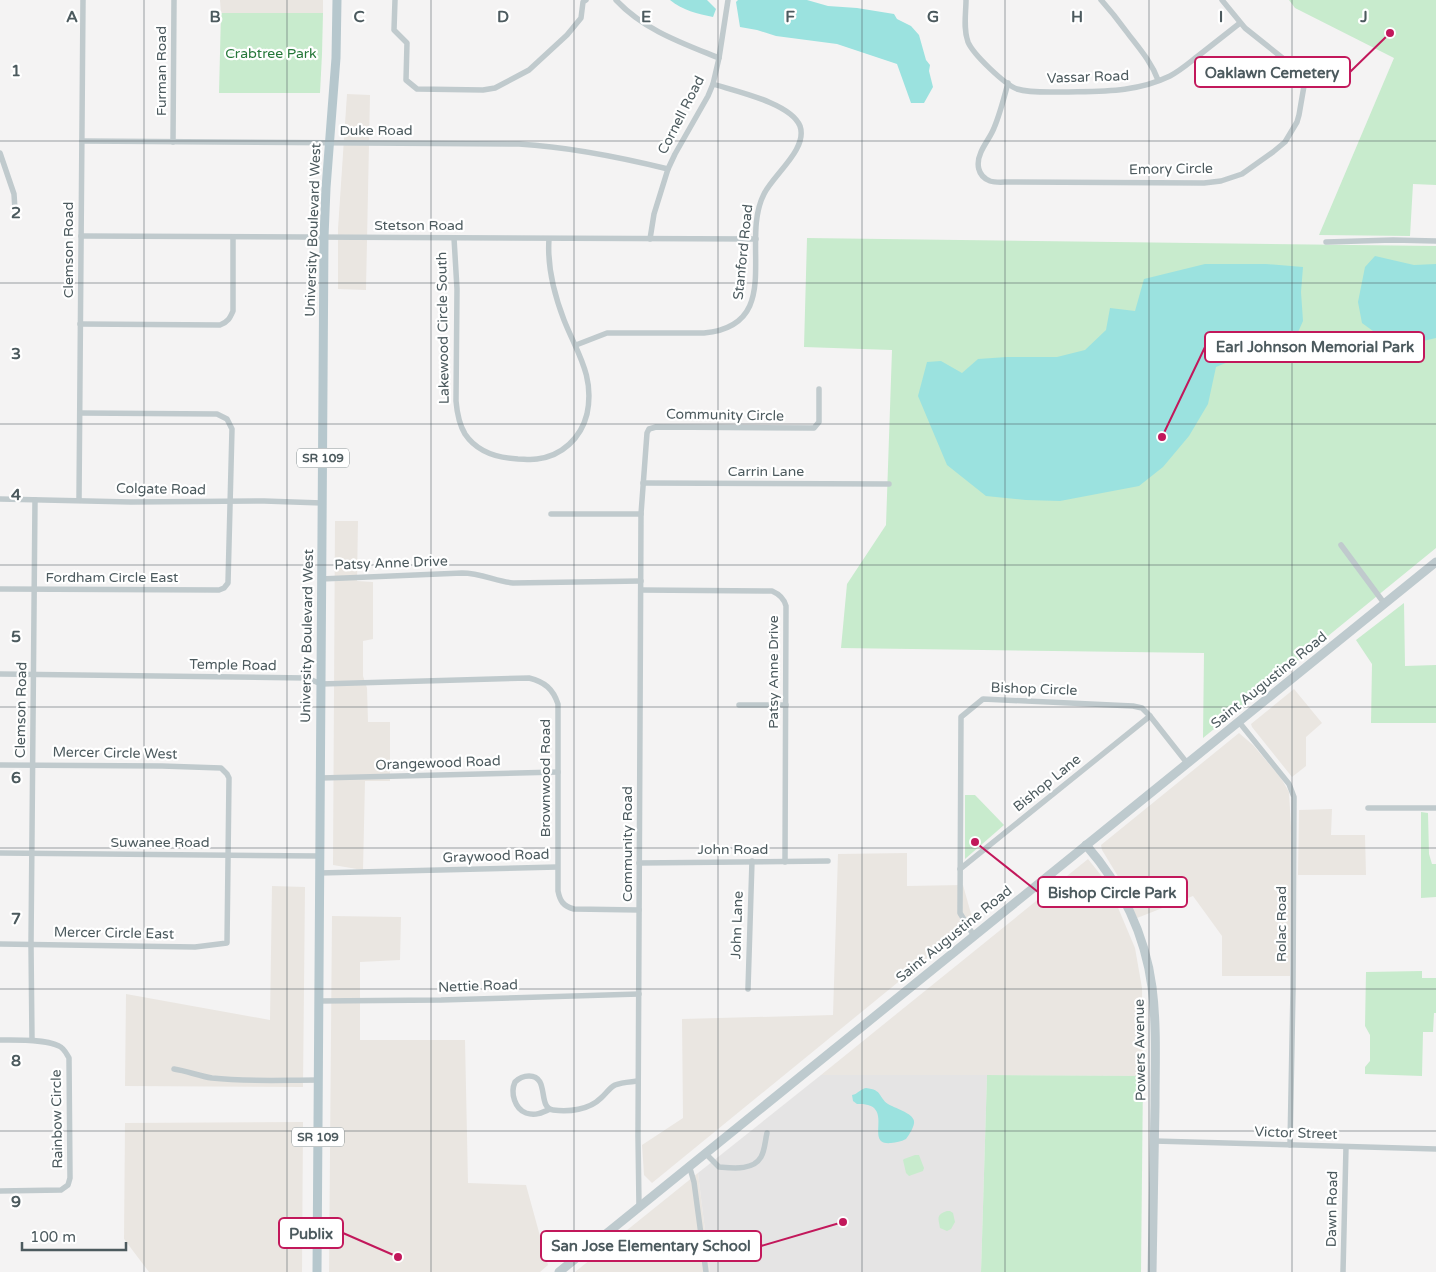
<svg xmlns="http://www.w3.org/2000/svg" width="1436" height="1272" font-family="'Varela Round',sans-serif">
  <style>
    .commercial { fill: #eae6e1 }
    .education { fill: #e5e4e4 }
    .green { fill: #c8ebcd }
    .water { fill: #9be2df }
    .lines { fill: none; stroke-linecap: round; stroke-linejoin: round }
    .street { stroke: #c0cacd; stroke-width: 5.5 }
    .secondary { stroke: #becace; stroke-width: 9 }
    .primary { stroke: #b6c7cd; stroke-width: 9 }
    .grid { fill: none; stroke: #4c5a5e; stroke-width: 1; stroke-opacity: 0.55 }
    .labels { text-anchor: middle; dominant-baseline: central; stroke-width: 4.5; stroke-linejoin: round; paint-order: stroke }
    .shield { fill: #fff; stroke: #828c8e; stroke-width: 1 }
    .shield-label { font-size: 12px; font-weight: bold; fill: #4c5a5e }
    .park-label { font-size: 14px; fill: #257739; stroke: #fff }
    .street-label { font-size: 14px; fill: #4c5a5e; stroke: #fff }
    .grid-label { font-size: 16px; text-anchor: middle; font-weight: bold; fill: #4c5a5e; stroke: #fff; stroke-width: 4.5; stroke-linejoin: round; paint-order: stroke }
    .leader { fill: none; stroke: #c2185b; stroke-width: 2 }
    .callout-dot { fill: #c2185b; stroke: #fff; stroke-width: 2 }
    .callout { fill: #fff; stroke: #c2185b; stroke-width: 2 }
    .callout-label { font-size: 15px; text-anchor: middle; font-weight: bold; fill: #4c5a5e }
  </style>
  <rect width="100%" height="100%" fill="#f4f3f3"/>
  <!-- commercial -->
  <g class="commercial">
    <polygon points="220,0 323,0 323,13 221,13"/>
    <polygon points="347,94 370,95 366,290 338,289 338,229"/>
    <polygon points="335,521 358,521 357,581 373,582 373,639 363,641 363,676 367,688 368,722 390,722 390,781 365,781 363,870 333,865"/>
    <polygon points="1294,689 1322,723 1306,737 1306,766 1292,777 1252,727 1251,724"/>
    <polygon points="1239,733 1253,745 1281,778 1289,792 1291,827 1290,976 1222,976 1222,936 1193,896 1137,918 1119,878 1102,850 1101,845"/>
    <polygon points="1332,809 1331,835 1365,835 1366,875 1298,875 1299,810"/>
    <polygon points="907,853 907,886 963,885 973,921 652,1183 644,1175 642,1145 683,1118 682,1019 833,1015 838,854"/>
    <polygon points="1088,859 1108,884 1135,948 1142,988 1143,1076 821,1075"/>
    <polygon points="272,886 305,887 303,1087 125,1086 126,994 270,1020"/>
    <polygon points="332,916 401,917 400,960 360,962 360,1040 465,1040 468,1183 526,1185 548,1265 540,1272 329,1272"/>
    <polygon points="303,1122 302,1272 149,1272 124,1239 125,1123"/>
    <polygon points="698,1173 710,1272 575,1272"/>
  </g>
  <!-- education -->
  <polygon class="education" points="821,1075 987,1075 981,1272 710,1272 698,1173"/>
  <!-- green -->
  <g class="green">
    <polygon points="1289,0 1436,0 1436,185 1413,184 1410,236 1319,235 1394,58 1295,8"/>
    <polygon points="221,13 323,13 322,54 320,93 219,93"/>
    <polygon points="807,238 1436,246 1436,548 1203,738 1204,653 841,648 847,584 886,525 892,350 804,347"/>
    <polygon points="1404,603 1405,666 1436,665 1436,723 1371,723 1372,664 1356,640"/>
    <polygon points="965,795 975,795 1004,825 965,859"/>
    <polygon points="1421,812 1428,813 1429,854 1432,864 1436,864 1436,897 1421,898"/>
    <polygon points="1422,971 1422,978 1436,978 1436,1013 1434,1013 1433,1032 1423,1032 1422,1076 1365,1074 1365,1067 1370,1061 1370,1035 1365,1026 1366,972"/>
    <polygon points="987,1075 1143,1076 1141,1272 981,1272"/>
    <polygon points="915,1155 919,1155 924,1168 923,1171 909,1176 906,1173 903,1160 904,1159"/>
    <path d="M947,1211H950L953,1213L955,1222L951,1229L947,1231L940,1228C939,1219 935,1215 947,1211Z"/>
  </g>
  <!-- water -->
  <g class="water">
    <path d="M670,0H707L716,9L713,17C698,14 682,10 670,0Z"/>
    <polygon points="738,0 807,0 828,6 857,8 894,14 897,19 911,26 919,35 926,60 930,65 929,71 933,87 924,103 911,103 897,64 837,44 776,36 757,30 740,27 736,2"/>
    <polygon points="1375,256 1414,265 1436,264 1436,338 1410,344 1388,338 1373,331 1362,323 1358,302 1365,267"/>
    <polygon points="1205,264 1266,264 1303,267 1301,292 1303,321 1286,359 1262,348 1216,367 1208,404 1189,436 1163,467 1139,486 1060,501 1026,500 986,496 947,465 918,396 927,362 941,361 962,373 978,359 1007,357 1057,357 1085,350 1106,330 1110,308 1135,311 1144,279"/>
    <path d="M866,1088C883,1090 878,1097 888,1104C894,1108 913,1113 914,1121C915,1126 909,1135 906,1139C901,1142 896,1142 891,1143C862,1146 898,1102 857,1104L853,1101L852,1095C858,1094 860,1089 866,1088Z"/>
  </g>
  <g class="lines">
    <!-- street -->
    <g class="street">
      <polyline points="395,0 394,30 407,43 406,80 417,89 483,90 495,88 529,70 567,35 581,18 583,2 586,0"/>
      <path d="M616,0C644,30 682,43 719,58"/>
      <path d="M966,0C966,13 963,29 968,42C973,54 1004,84 1017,89C1030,93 1048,92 1062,92C1101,91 1135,93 1170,76C1180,71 1189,63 1198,56C1212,45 1226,34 1240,23"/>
      <path d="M1101,0C1110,10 1118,20 1126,31C1138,47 1151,61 1158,80"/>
      <path d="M1008,83C1004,98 1000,114 994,128C991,136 985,143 981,152C976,163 977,176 990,181C996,183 1003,182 1009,182L1204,183L1221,181L1242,174L1273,152L1285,142L1297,122L1299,115L1304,86V82L1300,72L1245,28L1222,0"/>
      <path d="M82,141L519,144C570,147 619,157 668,169"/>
      <polyline points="173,142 174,0"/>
      <polyline points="0,153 14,194 15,210"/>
      <polyline points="81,236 756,239"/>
      <path d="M454,238L457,289L456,401C457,413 459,424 465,434C477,452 497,458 518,459C524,459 530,460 537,459C562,456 581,438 587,414C595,376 577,353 564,320C554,294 547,267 549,239"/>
      <polyline points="650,239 654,214 668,169 675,154 708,96 713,84 719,58 728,0"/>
      <polyline points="1326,242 1393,240 1436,241"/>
      <path d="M80,324L220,325C228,322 230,318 233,311V237"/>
      <path d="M576,345L607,333H704C786,325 739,242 764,194C774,174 808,149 800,126C791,103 735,91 713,84"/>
      <polyline points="643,483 889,484"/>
      <polyline points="0,499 131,502 264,501 322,503"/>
      <polyline points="79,500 83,0"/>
      <polyline points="551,514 641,514"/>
      <polyline points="1341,545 1384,603"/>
      <path d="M321,579L462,573C480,573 496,581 513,583L641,581"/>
      <polyline points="0,589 219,590 224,588 228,583 232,429 227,419 217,414 80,413"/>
      <path d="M641,590L772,591C779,594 784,598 786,606L785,862"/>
      <path d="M0,674L307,678L321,684L529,678C545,682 553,689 558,704V891C560,901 563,906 574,909L639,910"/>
      <polyline points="739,705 786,705"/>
      <polyline points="1239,722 1289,784 1294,797 1293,990 1290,1145"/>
      <polyline points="0,765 162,766 221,768 227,774 229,778 227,943 195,947 0,944"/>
      <polyline points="320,778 558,772"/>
      <polyline points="1368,808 1436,808"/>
      <polyline points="0,853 319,856"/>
      <polyline points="639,863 828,861"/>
      <polyline points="960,869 1150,716"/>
      <polyline points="319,873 557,867"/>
      <polyline points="974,936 960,913 961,717 983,699 1133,706 1142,708 1150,716 1187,763"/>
      <polyline points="748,989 752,861"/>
      <polyline points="318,1001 441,1000 639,994"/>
      <path d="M0,1040C15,1040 45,1039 59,1046C64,1048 66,1053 69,1058L70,1178L68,1185L61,1190L0,1191"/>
      <polyline points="32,1040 31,945 35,500"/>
      <path d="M174,1069C187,1071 199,1076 212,1078C247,1082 283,1080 318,1080"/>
      <path d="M550,1109C542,1113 535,1116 526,1113C515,1109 510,1093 515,1082C519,1078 523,1076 529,1076C550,1076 537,1108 553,1110C569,1112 589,1110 601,1098C606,1094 609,1088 615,1085C622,1082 631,1082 638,1081"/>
      <polyline points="1154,1141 1436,1149"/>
      <path d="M705,1153L719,1167C732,1168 753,1171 761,1157C765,1150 765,1141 767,1133"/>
      <polyline points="689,1165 694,1182 706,1272"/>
      <polyline points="639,1206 638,1136 641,514 647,433 649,429 656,427 814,428 819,422 819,389"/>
      <polyline points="1343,1272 1346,1147"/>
    </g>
    <!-- secondary -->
    <g class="secondary">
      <path d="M1086,845C1121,885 1145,934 1152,987C1157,1026 1155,1066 1155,1105C1154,1161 1153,1216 1152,1272"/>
      <polyline points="559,1272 1436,562"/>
    </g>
    <!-- primary -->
    <polyline class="primary" points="317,1272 324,237 326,188 336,58 337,0"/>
  </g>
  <!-- grid -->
  <path class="grid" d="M144,0V1272M287,0V1272M431,0V1272M574,0V1272M718,0V1272M862,0V1272M1005,0V1272M1149,0V1272M1292,0V1272M0,141H1436M0,283H1436M0,424H1436M0,565H1436M0,707H1436M0,848H1436M0,989H1436M0,1131H1436"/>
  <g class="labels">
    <!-- shield labels -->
    <g class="shield">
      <rect x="297" y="448.5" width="52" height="19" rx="4"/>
      <rect x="292" y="1127.5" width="52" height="19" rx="4"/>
    </g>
    <g class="shield-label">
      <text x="323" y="458">SR 109</text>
      <text x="318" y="1137">SR 109</text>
    </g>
    <!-- park labels -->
    <g class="park-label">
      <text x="271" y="53">Crabtree Park</text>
    </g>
    <!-- street labels -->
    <g class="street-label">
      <text transform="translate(161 71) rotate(-90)">Furman Road</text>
      <text transform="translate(1088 77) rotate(-2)">Vassar Road</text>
      <text transform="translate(681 115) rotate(-63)">Cornell Road</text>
      <text x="376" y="130">Duke Road</text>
      <text transform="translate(1171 169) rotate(-1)">Emory Circle</text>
      <text x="419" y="225">Stetson Road</text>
      <text transform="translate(313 230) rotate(-88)">University Boulevard West</text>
      <text transform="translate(68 250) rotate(-90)">Clemson Road</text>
      <text transform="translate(743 252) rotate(-84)">Stanford Road</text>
      <text transform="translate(443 328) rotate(-91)">Lakewood Circle South</text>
      <text transform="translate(725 415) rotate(1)">Community Circle</text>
      <text x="766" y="471">Carrin Lane</text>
      <text transform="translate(161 489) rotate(1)">Colgate Road</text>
      <text transform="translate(391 563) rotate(-2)">Patsy Anne Drive</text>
      <text x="112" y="577">Fordham Circle East</text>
      <text transform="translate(307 636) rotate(-89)">University Boulevard West</text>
      <text transform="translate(233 665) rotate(1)">Temple Road</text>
      <text transform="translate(773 672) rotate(-90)">Patsy Anne Drive</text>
      <text transform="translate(1269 680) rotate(-39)">Saint Augustine Road</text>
      <text transform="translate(1034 689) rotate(2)">Bishop Circle</text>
      <text transform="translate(21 710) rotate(-89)">Clemson Road</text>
      <text transform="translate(115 753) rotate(1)">Mercer Circle West</text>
      <text transform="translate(438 763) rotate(-2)">Orangewood Road</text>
      <text transform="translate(545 778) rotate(-90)">Brownwood Road</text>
      <text transform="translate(1047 783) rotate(-39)">Bishop Lane</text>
      <text x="160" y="842">Suwanee Road</text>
      <text transform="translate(627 844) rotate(-90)">Community Road</text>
      <text x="733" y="849">John Road</text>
      <text transform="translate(496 856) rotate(-2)">Graywood Road</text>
      <text transform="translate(1281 924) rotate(-90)">Rolac Road</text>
      <text transform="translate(737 925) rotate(-88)">John Lane</text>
      <text transform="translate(114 933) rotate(1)">Mercer Circle East</text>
      <text transform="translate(954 934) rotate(-39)">Saint Augustine Road</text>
      <text transform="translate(478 986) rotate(-2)">Nettie Road</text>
      <text transform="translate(1140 1050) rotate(-91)">Powers Avenue</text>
      <text transform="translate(57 1119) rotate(-91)">Rainbow Circle</text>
      <text transform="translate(1296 1133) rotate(2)">Victor Street</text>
      <text transform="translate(1332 1209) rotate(-89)">Dawn Road</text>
    </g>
  </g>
  <g class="grid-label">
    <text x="72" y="22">A</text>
    <text x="215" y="22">B</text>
    <text x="359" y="22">C</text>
    <text x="503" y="22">D</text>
    <text x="646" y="22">E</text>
    <text x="790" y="22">F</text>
    <text x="933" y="22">G</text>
    <text x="1077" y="22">H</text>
    <text x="1221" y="22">I</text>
    <text x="1364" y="22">J</text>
    <text x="16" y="76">1</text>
    <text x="16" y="218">2</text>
    <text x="16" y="359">3</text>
    <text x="16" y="500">4</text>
    <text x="16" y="642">5</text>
    <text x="16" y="783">6</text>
    <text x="16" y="924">7</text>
    <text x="16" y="1066">8</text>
    <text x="16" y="1207">9</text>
  </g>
  <!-- callouts -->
  <path class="leader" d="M1390 33L1350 72M1162 437L1205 347M975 842L1038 892M398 1257L343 1233M843 1222L761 1246"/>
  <g class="callout-dot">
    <circle cx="1390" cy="33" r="5"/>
    <circle cx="1162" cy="437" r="5"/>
    <circle cx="975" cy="842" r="5"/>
    <circle cx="398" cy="1257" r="5"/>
    <circle cx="843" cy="1222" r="5"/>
  </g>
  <g class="callout">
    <rect x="1195" y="57" width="155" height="30" rx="5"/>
    <rect x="1205" y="332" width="219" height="30" rx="5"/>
    <rect x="1038" y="877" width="149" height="30" rx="5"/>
    <rect x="279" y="1218" width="64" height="30" rx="5"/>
    <rect x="541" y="1231" width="220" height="30" rx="5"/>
  </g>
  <g class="callout-label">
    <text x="1272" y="78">Oaklawn Cemetery</text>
    <text x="1315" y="352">Earl Johnson Memorial Park</text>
    <text x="1112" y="898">Bishop Circle Park</text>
    <text x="311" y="1239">Publix</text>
    <text x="651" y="1251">San Jose Elementary School</text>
  </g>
  <!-- scale -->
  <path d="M22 1242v8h104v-8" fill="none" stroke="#4c5a5e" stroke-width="2.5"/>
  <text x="30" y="1242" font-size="15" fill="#4c5a5e" stroke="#ffffff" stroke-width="4" paint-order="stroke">100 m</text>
</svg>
